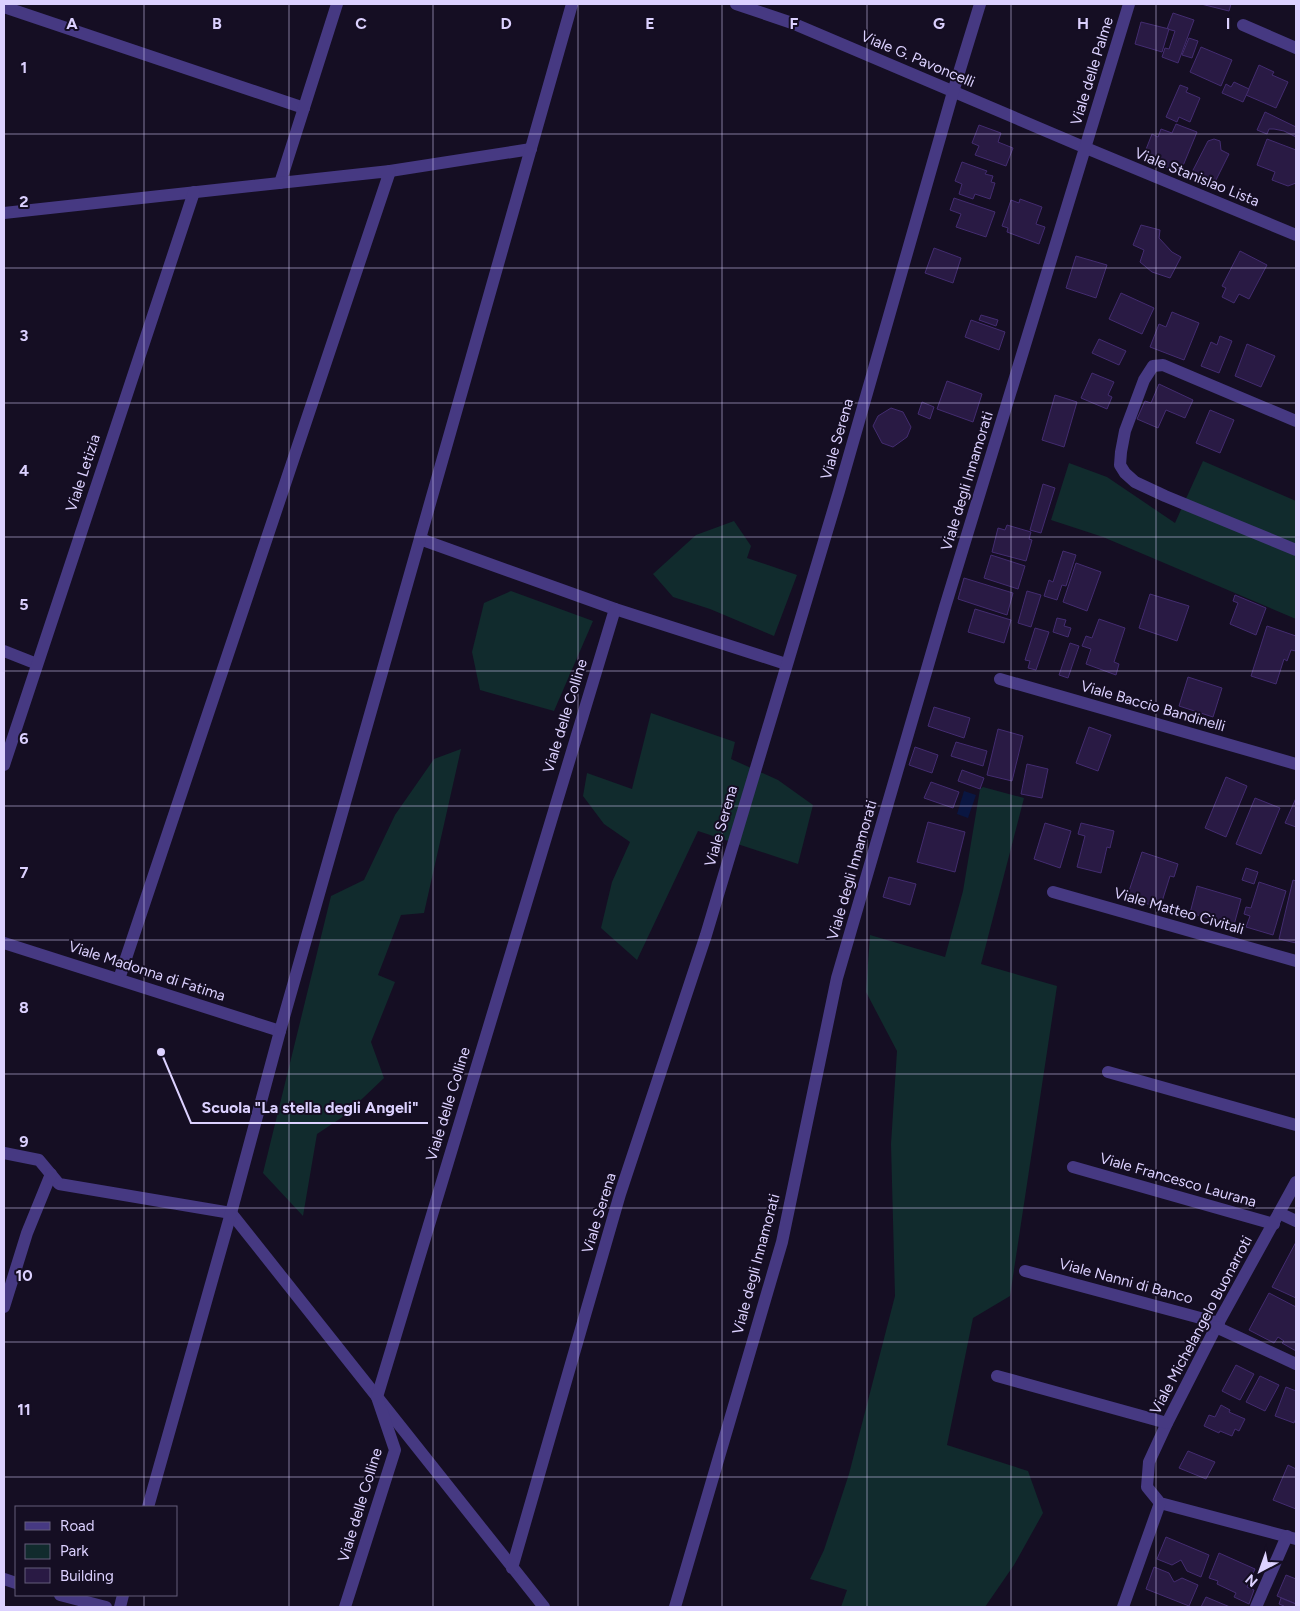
<svg xmlns="http://www.w3.org/2000/svg" width="1300" height="1611" font-family="Figtree,sans-serif">
  <style>
    .green { fill: #112b2d }
    .water { fill: #0a1641 }
    .building { fill: #291a44; stroke: #432c70 }
    .lines { fill: none; stroke-linecap: round; stroke-linejoin: round }
    .minor { stroke: #463982; stroke-width: 12 }
    .grid { fill: none; stroke: #dcd1ff; stroke-width: 1; stroke-opacity: 0.55 }
    .labels { text-anchor: middle; dominant-baseline: central; stroke-width: 4; stroke-linejoin: round; paint-order: stroke }
    .street-label { font-size: 15px; fill: #dcd1ff; stroke: #150e23 }
    .grid-label { font-size: 16px; text-anchor: middle; font-weight: bold; fill: #dcd1ff; stroke: #150e23; stroke-width: 4; stroke-linejoin: round; paint-order: stroke }
    .leader { fill: none; stroke: #dcd1ff; stroke-width: 2 }
    .callout-dot { fill: #dcd1ff; stroke: #150e23; stroke-width: 2 }
    .callout-label { font-size: 16px; text-anchor: middle; font-weight: bold; fill: #dcd1ff; stroke: #150e23; stroke-width: 4; stroke-linejoin: round; paint-order: stroke }
  </style>
  <rect width="100%" height="100%" fill="#150e23"/>
  <!-- green -->
  <g class="green">
    <polygon points="1203,461 1296,501 1296,619 1103,537 1051,520 1069,463 1107,477 1175,523"/>
    <polygon points="734,521 751,546 747,558 797,575 774,636 710,609 673,597 653,574 696,535"/>
    <polygon points="511,591 593,621 554,711 480,690 472,652 484,603"/>
    <polygon points="651,713 735,742 731,759 778,780 813,805 798,864 698,831 637,960 601,928 612,882 630,842 604,824 583,796 587,773 632,789"/>
    <polygon points="461,749 424,913 401,915 378,975 395,982 371,1042 384,1078 344,1116 317,1134 303,1216 263,1173 331,896 364,880 395,815 434,759"/>
    <polygon points="983,787 1024,798 981,964 1057,986 1010,1296 973,1318 947,1445 1028,1471 1043,1513 1014,1565 985,1607 841,1607 847,1590 810,1579 824,1550 849,1474 895,1296 891,1144 897,1051 866,992 870,935 945,957 963,891 980,789"/>
  </g>
  <!-- water -->
  <polygon class="water" points="964,791 976,795 968,818 957,814"/>
  <!-- building -->
  <g class="building">
    <polygon points="1201,4 1231,4 1229,11"/>
    <polygon points="1173,13 1194,20 1178,63 1162,57 1165,48 1169,49 1175,31 1167,29"/>
    <polygon points="1141,22 1169,29 1162,52 1135,44"/>
    <polygon points="1189,38 1198,41 1192,58 1182,55"/>
    <polygon points="1201,47 1232,60 1221,86 1190,72"/>
    <polygon points="1259,65 1274,72 1272,75 1288,82 1276,108 1246,95"/>
    <polygon points="1234,82 1249,89 1243,102 1222,93 1226,84 1231,87"/>
    <polygon points="1180,85 1188,88 1186,92 1200,98 1190,122 1179,117 1177,122 1166,117"/>
    <polygon points="1265,112 1296,127 1296,137 1284,131 1274,129 1269,129 1267,134 1257,130"/>
    <polygon points="1176,124 1197,132 1180,173 1143,157 1152,134 1158,137 1161,129 1172,133"/>
    <polygon points="979,125 1001,133 998,142 1013,148 1006,166 975,155 979,146 972,143"/>
    <polygon points="1214,139 1220,141 1221,150 1229,154 1212,188 1190,176 1208,141"/>
    <polygon points="1267,139 1296,150 1296,183 1288,186 1272,180 1275,172 1257,165"/>
    <polygon points="962,162 987,171 985,174 993,176 991,182 995,183 990,199 975,194 973,199 959,194 962,184 955,181"/>
    <polygon points="954,198 995,212 986,237 956,227 961,214 950,210"/>
    <polygon points="1020,199 1042,207 1036,224 1045,227 1039,244 1007,232 1008,228 1002,226 1011,200 1019,203"/>
    <polygon points="1141,225 1160,230 1159,238 1172,252 1181,257 1170,278 1152,272 1140,262 1144,250 1133,245"/>
    <polygon points="934,248 961,258 953,283 925,273"/>
    <polygon points="1240,251 1267,265 1249,299 1239,294 1234,303 1222,297 1226,288 1222,286"/>
    <polygon points="1076,256 1107,265 1096,298 1066,288"/>
    <polygon points="1121,293 1154,308 1142,334 1109,319"/>
    <polygon points="1172,312 1199,323 1184,360 1150,347 1159,324 1166,327"/>
    <polygon points="981,315 998,320 996,326 979,320"/>
    <polygon points="971,320 1005,332 999,350 965,337"/>
    <polygon points="1220,336 1232,341 1219,373 1201,366 1211,342 1217,345"/>
    <polygon points="1099,339 1126,351 1119,365 1092,353"/>
    <polygon points="1247,344 1275,356 1261,387 1235,376"/>
    <polygon points="1092,373 1114,382 1108,395 1112,397 1107,409 1081,398"/>
    <polygon points="947,381 982,394 973,422 937,409"/>
    <polygon points="1159,384 1193,400 1185,418 1166,410 1158,428 1137,419 1145,401 1151,403"/>
    <polygon points="1055,395 1077,402 1064,447 1042,440"/>
    <polygon points="922,402 934,407 930,419 918,414"/>
    <polygon points="891,408 903,412 911,427 907,437 893,447 882,443 873,426 878,416"/>
    <polygon points="1210,410 1234,420 1220,453 1196,443"/>
    <polygon points="1043,484 1055,488 1041,533 1030,530"/>
    <polygon points="1007,525 1031,532 1029,539 1032,540 1026,561 992,552 998,528 1005,530"/>
    <polygon points="1063,551 1076,555 1066,586 1062,585 1057,600 1044,596 1049,580 1053,582"/>
    <polygon points="991,555 1025,566 1018,589 984,578"/>
    <polygon points="1076,563 1101,572 1087,611 1063,602"/>
    <polygon points="964,578 1013,593 1007,615 958,599"/>
    <polygon points="1027,591 1041,595 1031,627 1018,623"/>
    <polygon points="1150,594 1189,606 1177,641 1139,628"/>
    <polygon points="1235,595 1266,608 1256,635 1230,624 1238,603 1233,601"/>
    <polygon points="975,609 1011,620 1004,643 968,632"/>
    <polygon points="1057,618 1066,620 1064,626 1071,628 1068,637 1053,632"/>
    <polygon points="1099,619 1125,628 1114,662 1119,664 1116,675 1086,664 1091,649 1082,646 1086,636 1092,638"/>
    <polygon points="1267,626 1296,636 1296,651 1291,650 1287,661 1284,659 1276,684 1251,676"/>
    <polygon points="1035,628 1049,632 1036,670 1028,668 1030,661 1025,660"/>
    <polygon points="1070,643 1079,646 1068,678 1059,675"/>
    <polygon points="1188,677 1222,688 1213,717 1179,706"/>
    <polygon points="934,707 970,718 964,738 928,726"/>
    <polygon points="1089,727 1111,735 1098,771 1076,763"/>
    <polygon points="998,729 1023,736 1012,781 987,775"/>
    <polygon points="956,742 987,751 983,766 951,756"/>
    <polygon points="915,747 938,755 932,773 909,765"/>
    <polygon points="1027,764 1048,769 1042,798 1021,794"/>
    <polygon points="962,770 984,778 980,789 958,781"/>
    <polygon points="1226,777 1247,786 1226,837 1205,828"/>
    <polygon points="931,782 959,792 953,808 924,798"/>
    <polygon points="1255,798 1280,808 1261,854 1236,844"/>
    <polygon points="1296,798 1296,827 1285,823"/>
    <polygon points="928,822 965,832 955,872 917,862"/>
    <polygon points="1045,823 1071,831 1060,868 1034,859"/>
    <polygon points="1081,823 1114,831 1110,848 1107,847 1101,873 1077,867 1085,836 1078,834"/>
    <polygon points="1142,852 1178,864 1174,877 1170,876 1160,908 1127,897"/>
    <polygon points="1246,868 1258,872 1254,884 1242,880"/>
    <polygon points="889,877 916,884 910,905 883,897"/>
    <polygon points="1293,880 1296,881 1296,943 1279,939"/>
    <polygon points="1259,882 1286,891 1273,935 1246,927 1250,916 1244,914 1246,907 1251,908"/>
    <polygon points="1197,886 1241,899 1234,925 1190,913"/>
    <polygon points="1296,1242 1296,1298 1272,1287"/>
    <polygon points="1269,1293 1296,1307 1296,1351 1282,1343 1284,1341 1278,1337 1274,1343 1249,1330"/>
    <polygon points="1236,1365 1254,1374 1240,1400 1222,1391"/>
    <polygon points="1260,1376 1279,1385 1265,1411 1246,1402"/>
    <polygon points="1286,1387 1296,1391 1296,1418 1294,1423 1275,1416"/>
    <polygon points="1221,1405 1230,1410 1229,1412 1245,1419 1239,1431 1235,1429 1232,1436 1220,1431 1219,1433 1204,1426 1209,1415 1215,1417"/>
    <polygon points="1188,1451 1215,1462 1206,1479 1179,1468"/>
    <polygon points="1288,1465 1296,1469 1296,1509 1273,1500"/>
    <polygon points="1166,1537 1209,1555 1201,1577 1187,1571 1181,1560 1172,1565 1157,1559"/>
    <polygon points="1219,1553 1255,1569 1247,1587 1254,1590 1249,1604 1234,1597 1236,1593 1217,1584 1218,1581 1209,1578"/>
    <polygon points="1154,1567 1169,1573 1174,1582 1182,1578 1198,1585 1189,1606 1146,1589"/>
    <polygon points="1286,1575 1296,1579 1296,1604 1277,1596"/>
    <polygon points="1206,1597 1230,1607 1201,1607"/>
    <polygon points="1281,1598 1296,1604 1296,1607 1284,1607 1284,1606 1279,1604"/>
  </g>
  <g class="lines">
    <!-- minor -->
    <g class="minor">
      <polyline points="736,4 792,23 1086,148 1296,235"/>
      <polyline points="4,7 304,108"/>
      <polyline points="1243,25 1296,48"/>
      <polyline points="390,171 531,149"/>
      <polyline points="280,183 337,4"/>
      <polyline points="4,213 390,171 119,979"/>
      <polyline points="1296,421 1163,365 1153,366 1144,380 1125,431 1121,452 1120,465 1125,473 1135,482 1165,496 1296,550"/>
      <polyline points="420,539 615,609 786,664"/>
      <polyline points="4,651 37,664"/>
      <polyline points="1000,679 1296,764"/>
      <polyline points="4,765 194,192"/>
      <polyline points="1053,892 1296,961"/>
      <polyline points="4,943 280,1031"/>
      <polyline points="1108,1072 1296,1125"/>
      <polyline points="4,1153 39,1160 59,1184 231,1213 544,1607"/>
      <polyline points="1073,1167 1274,1224"/>
      <polyline points="1296,1182 1216,1327 1167,1423 1149,1462 1147,1487 1160,1503 1296,1539"/>
      <polyline points="1279,1213 1296,1221"/>
      <polyline points="1025,1271 1219,1323"/>
      <polyline points="4,1307 27,1233 51,1174"/>
      <polyline points="1216,1327 1296,1364"/>
      <polyline points="997,1376 1167,1423"/>
      <polyline points="148,1507 231,1213 280,1031 572,4"/>
      <polyline points="512,1568 620,1194 706,935 839,491 953,92 980,4"/>
      <polyline points="4,1579 16,1583"/>
      <polyline points="60,1595 106,1607"/>
      <polyline points="120,1607 123,1595"/>
      <polyline points="345,1607 395,1450 377,1397 615,609"/>
      <polyline points="675,1607 782,1242 837,978 945,607 1129,4"/>
      <polyline points="1123,1607 1160,1503"/>
      <polyline points="1256,1607 1287,1536"/>
    </g>
  </g>
  <!-- grid -->
  <path class="grid" d="M144,4V1507M289,4V1607M433,4V1607M578,4V1607M722,4V1607M867,4V1607M1011,4V1607M1156,4V1607M4,134H1296M4,268H1296M4,403H1296M4,537H1296M4,671H1296M4,806H1296M4,940H1296M4,1074H1296M4,1208H1296M4,1342H1296M4,1477H1296M144,1595V1607"/>
  <g class="labels">
    <!-- street labels -->
    <g class="street-label">
      <text transform="translate(918 59) rotate(23)">Viale G. Pavoncelli</text>
      <text transform="translate(1092 71) rotate(-73)">Viale delle Palme</text>
      <text transform="translate(1197 177) rotate(22)">Viale Stanislao Lista</text>
      <text transform="translate(837 439) rotate(-74)">Viale Serena</text>
      <text transform="translate(83 473) rotate(-72)">Viale Letizia</text>
      <text transform="translate(967 481) rotate(-73)">Viale degli Innamorati</text>
      <text transform="translate(1153 706) rotate(16)">Viale Baccio Bandinelli</text>
      <text transform="translate(565 716) rotate(-73)">Viale delle Colline</text>
      <text transform="translate(721 826) rotate(-74)">Viale Serena</text>
      <text transform="translate(852 870) rotate(-74)">Viale degli Innamorati</text>
      <text transform="translate(1179 911) rotate(16)">Viale Matteo Civitali</text>
      <text transform="translate(147 971) rotate(18)">Viale Madonna di Fatima</text>
      <text transform="translate(448 1104) rotate(-73)">Viale delle Colline</text>
      <text transform="translate(1178 1180) rotate(16)">Viale Francesco Laurana</text>
      <text transform="translate(599 1213) rotate(-73)">Viale Serena</text>
      <text transform="translate(756 1264) rotate(-75)">Viale degli Innamorati</text>
      <text transform="translate(1126 1281) rotate(15)">Viale Nanni di Banco</text>
      <text transform="translate(1201 1325) rotate(-62)">Viale Michelangelo Buonarroti</text>
      <text transform="translate(360 1505) rotate(-73)">Viale delle Colline</text>
    </g>
  </g>
  <g class="grid-label">
    <text x="72" y="29">A</text>
    <text x="217" y="29">B</text>
    <text x="361" y="29">C</text>
    <text x="506" y="29">D</text>
    <text x="650" y="29">E</text>
    <text x="794" y="29">F</text>
    <text x="939" y="29">G</text>
    <text x="1083" y="29">H</text>
    <text x="1228" y="29">I</text>
    <text x="24" y="73">1</text>
    <text x="24" y="207">2</text>
    <text x="24" y="341">3</text>
    <text x="24" y="476">4</text>
    <text x="24" y="610">5</text>
    <text x="24" y="744">6</text>
    <text x="24" y="878">7</text>
    <text x="24" y="1013">8</text>
    <text x="24" y="1147">9</text>
    <text x="24" y="1281">10</text>
    <text x="24" y="1415">11</text>
  </g>
  <!-- callouts -->
  <path class="leader" d="M161 1052L191 1123H428"/>
  <circle class="callout-dot" cx="161" cy="1052" r="5"/>
  <g class="callout-label">
    <text x="310" y="1113">Scuola "La stella degli Angeli"</text>
  </g>
  <!-- border -->
  <rect width="1300" height="1611" fill="none" stroke="#dcd1ff" stroke-width="10"/>
  <!-- legend -->
  <rect x="15" y="1506" width="162" height="90" fill="#150e23" stroke="#655c7b"/>
  <rect x="25" y="1522" width="25" height="8" fill="#463982" stroke="#655c7b"/>
  <text x="60" y="1531" font-size="15" fill="#dcd1ff">Road</text>
  <rect x="25" y="1544" width="25" height="15" fill="#112b2d" stroke="#655c7b"/>
  <text x="60" y="1556" font-size="15" fill="#dcd1ff">Park</text>
  <rect x="25" y="1568" width="25" height="15" fill="#291a44" stroke="#655c7b"/>
  <text x="60" y="1581" font-size="15" fill="#dcd1ff">Building</text>
  <!-- north arrow -->
  <g transform="translate(1260 1571) rotate(221)" stroke="#150e23" stroke-width="4" paint-order="stroke">
  <path d="M0-4L9 19L0 12L-9 19Z" fill="#dcd1ff"/>
  <text y="-8" font-size="14" font-weight="bold" text-anchor="middle" fill="#dcd1ff">N</text>
  </g>
</svg>
